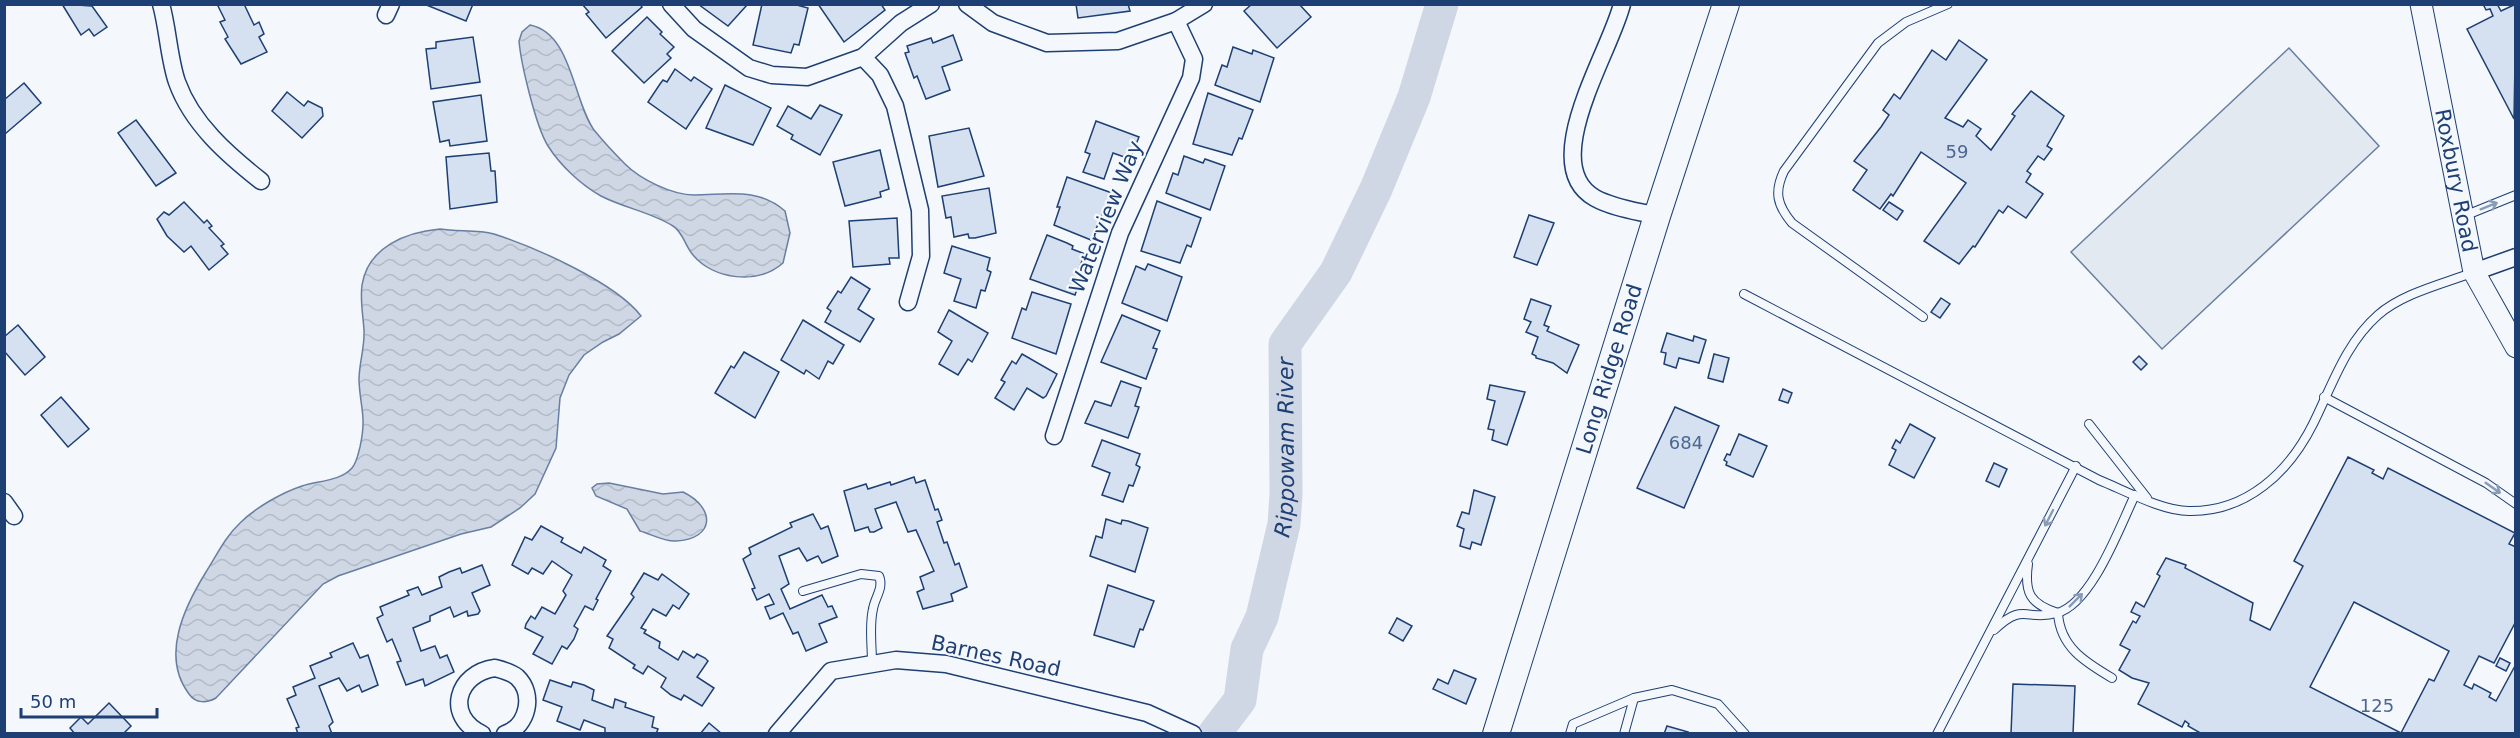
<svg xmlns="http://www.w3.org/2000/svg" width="2520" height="738" font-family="'DejaVu Sans',sans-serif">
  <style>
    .garden { fill: #e3e9f0; stroke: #687fa3; stroke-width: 1.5 }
    .water { fill: url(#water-waves); stroke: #687fa3; stroke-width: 1.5 }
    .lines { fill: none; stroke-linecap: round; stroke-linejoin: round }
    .river { stroke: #cfd7e4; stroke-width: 33 }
    .building { fill: #d5e0f0; stroke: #1d3f73; stroke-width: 1.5; fill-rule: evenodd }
    .service-casing { stroke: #1d3f73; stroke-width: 10 }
    .minor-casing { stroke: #1d3f73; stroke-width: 19 }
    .tertiary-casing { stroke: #1d3f73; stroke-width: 23 }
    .primary-casing { stroke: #1d3f73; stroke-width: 28 }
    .service { stroke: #f4f7fb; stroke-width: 8 }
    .minor { stroke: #f4f7fb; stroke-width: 16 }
    .tertiary { stroke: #f4f7fb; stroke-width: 21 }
    .primary { stroke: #f4f7fb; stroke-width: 26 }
    .oneway { stroke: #889bb7 }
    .labels { text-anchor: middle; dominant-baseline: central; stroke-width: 4.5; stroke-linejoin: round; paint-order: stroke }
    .number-label { font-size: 18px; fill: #4b6792 }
    .street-label { font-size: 21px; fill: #1d3f73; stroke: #f4f7fb }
    .water-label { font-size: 22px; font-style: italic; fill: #1d3f73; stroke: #f4f7fb }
  </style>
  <defs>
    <pattern id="water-waves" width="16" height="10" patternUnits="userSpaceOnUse" patternTransform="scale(1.5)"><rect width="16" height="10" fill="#cfd7e4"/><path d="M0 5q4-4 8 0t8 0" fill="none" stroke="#b1bac7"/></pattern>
  </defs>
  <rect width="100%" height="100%" fill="#f4f7fb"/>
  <!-- garden -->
  <polygon class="garden" points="2289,48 2379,146 2162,349 2071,252"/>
  <!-- water -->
  <g class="water">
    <path d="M530,25C572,33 573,101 594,130C603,141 615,154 625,164C640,179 672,195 694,195C727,195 758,187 785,211L790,233L783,263C758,285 714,280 693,255C685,246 683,232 673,226C651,212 624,208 601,196C581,185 560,165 548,146C536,127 521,64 519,41L522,32Z"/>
    <path d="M440,229C458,232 477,229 494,234C535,247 616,283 641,316L619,334L603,342L584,355L569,375L560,398L556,448L535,494L520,508L491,527L461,534L338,576L323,584L216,698C207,703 196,704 189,694C160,656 185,606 206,572C217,555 225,537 240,523C255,508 281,493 302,486C317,481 341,481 352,468C357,462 358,454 360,447C367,415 360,408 359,380C359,363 365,347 364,330C363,315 360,300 362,285C368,247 406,232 440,229Z"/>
    <path d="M609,483L663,494L683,492C716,508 715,539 676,541C665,542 651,534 640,531L627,509L596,496L592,488L597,484Z"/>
  </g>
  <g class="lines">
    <!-- river -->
    <path class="river" id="s1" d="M1214,734L1240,700L1247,649L1262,617L1284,524L1286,494L1285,344L1336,272L1376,189L1414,97L1442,4"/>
  </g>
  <!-- building -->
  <g class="building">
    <polygon points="62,4 92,6 107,27 94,36 89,29 81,35"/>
    <polygon points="217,4 244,4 254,25 259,22 264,34 259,37 267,52 241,64 225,39 228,37 220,22 225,20"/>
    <polygon points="424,4 473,4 466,21"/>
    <polygon points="582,4 640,4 642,7 606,38 586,14 589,12"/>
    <polygon points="698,4 746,4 747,5 728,26"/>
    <polygon points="762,4 793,4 808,8 799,45 794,44 791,53 753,45"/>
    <polygon points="818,4 881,4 885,10 844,42"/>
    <polygon points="1076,4 1128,4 1130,11 1078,18"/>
    <polygon points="1252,4 1299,4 1311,17 1277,48 1244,11"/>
    <polygon points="2483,4 2497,4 2501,11 2516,4 2514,119 2467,29 2493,16 2490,9 2486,10"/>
    <polygon points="647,17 662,32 660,34 674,47 667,54 671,58 644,83 612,51"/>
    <polygon points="953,35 962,60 942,67 950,90 926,99 917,76 914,78 905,53 909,52 907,46 931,38 933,43"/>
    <polygon points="473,37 480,82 431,89 426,49 436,48 436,42"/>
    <polygon points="1959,40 1987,60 1945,118 1963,127 1968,120 1981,129 1976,136 1991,150 2015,116 2012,114 2031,91 2064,116 2047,146 2052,149 2044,160 2038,156 2027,171 2031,174 2026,182 2043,194 2026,218 2008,206 2003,213 1999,210 1975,247 1973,246 1959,264 1924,241 1966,183 1921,152 1893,196 1891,194 1880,209 1853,190 1867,170 1854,161 1881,127 1889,115 1883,110 1894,94 1900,99 1932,50 1946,60"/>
    <polygon points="1233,47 1252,54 1253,50 1274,58 1260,102 1215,85 1222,65 1227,67"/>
    <polygon points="675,69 691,81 694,77 712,89 686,129 648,102 660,84 663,80 667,82"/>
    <polygon points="24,83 41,103 5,134 4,100"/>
    <polygon points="725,85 771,108 753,145 706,128"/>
    <polygon points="287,92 304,106 308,101 322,108 323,116 302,138 272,111"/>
    <polygon points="1208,93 1253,110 1242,139 1239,138 1232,155 1193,144"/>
    <polygon points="481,95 487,141 450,146 449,140 440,142 433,102"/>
    <polygon points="820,105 842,115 820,155 791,139 793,135 777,126 788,106 811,119"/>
    <polygon points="136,120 176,173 156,186 118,133"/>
    <polygon points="1096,121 1139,137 1130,159 1113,153 1104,179 1083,172 1090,154 1085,152"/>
    <polygon points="969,128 984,176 938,187 929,136"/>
    <polygon points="880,150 889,189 880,192 881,197 845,206 833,162"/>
    <polygon points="489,153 491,171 495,171 497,202 450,209 446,157"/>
    <polygon points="1184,156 1203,163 1205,159 1225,166 1210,210 1166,193 1173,173 1178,175"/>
    <polygon points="1067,177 1112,193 1091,240 1054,225 1060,207 1057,207"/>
    <polygon points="989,188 996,233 975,238 969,238 968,234 954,237 951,217 946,218 942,196"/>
    <polygon points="1157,201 1201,218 1191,247 1187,245 1180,263 1141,251"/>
    <polygon points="184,202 204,223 207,220 212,226 209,228 224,244 221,246 228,254 209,270 191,246 184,252 167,236 157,219 164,212 169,215"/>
    <polygon points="1889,202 1903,211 1897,220 1883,210"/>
    <polygon points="1529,215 1554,223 1537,265 1514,257"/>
    <polygon points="897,218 899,258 889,258 890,264 853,267 849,221"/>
    <polygon points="1047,235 1067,243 1073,246 1072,249 1085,254 1077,273 1082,274 1075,295 1030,279"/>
    <polygon points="952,246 990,258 987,270 991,272 985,291 981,290 976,308 954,301 961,279 944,273"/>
    <polygon points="1148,264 1182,277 1167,321 1122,303 1136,266 1145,270"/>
    <polygon points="851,277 870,289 858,309 874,319 860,342 825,322 831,311 827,308 838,291 841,293"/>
    <polygon points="1032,292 1071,304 1056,354 1012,338 1022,308 1026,310"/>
    <polygon points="1941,298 1950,304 1940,318 1931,312"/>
    <polygon points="1531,299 1551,306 1544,325 1549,327 1547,331 1579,345 1567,373 1553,363 1536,358 1536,356 1532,354 1538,337 1526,332 1531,322 1524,319"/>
    <polygon points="949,310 988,333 972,362 968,359 958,375 939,364 952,341 938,332"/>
    <polygon points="1122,315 1160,331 1153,348 1157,349 1146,379 1101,362"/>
    <polygon points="803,320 844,345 833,364 828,361 819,379 806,370 804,374 781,360"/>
    <polygon points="18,325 45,357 25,375 4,351 4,337"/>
    <polygon points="1667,333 1693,341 1694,336 1706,340 1699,363 1679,358 1676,368 1664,364 1666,353 1661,352"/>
    <polygon points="744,352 779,372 755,418 715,393 731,366 734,368"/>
    <polygon points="1022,354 1057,374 1046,396 1043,398 1027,388 1014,410 995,398 1005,382 1001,380 1012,361 1016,364"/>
    <polygon points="1714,354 1729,358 1723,382 1708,378"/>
    <polygon points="2139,356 2147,364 2141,370 2133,362"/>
    <polygon points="1121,381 1141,388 1135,406 1139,407 1128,438 1085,423 1095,401 1111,406"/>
    <polygon points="1490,385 1525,392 1507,445 1492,440 1494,430 1488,429 1495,401 1487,399"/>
    <polygon points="1783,389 1792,393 1788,403 1779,400"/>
    <polygon points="61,397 89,429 68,447 41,415"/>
    <polygon points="1675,407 1719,426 1684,508 1637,488"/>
    <polygon points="1910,424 1935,438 1914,478 1889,465 1896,450 1892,448 1896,440 1900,443"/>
    <polygon points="1739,434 1767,446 1753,477 1726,465 1727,462 1724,460 1727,454 1730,455"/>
    <polygon points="1102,440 1140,454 1136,465 1140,467 1133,486 1129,485 1123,502 1102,495 1110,473 1092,466"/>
    <path d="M2348,457L2374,470L2372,473L2383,479L2388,468L2515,533L2509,544L2516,547V621L2494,663L2479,656L2464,685L2472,689L2474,684L2491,693L2489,697L2496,701L2516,664V734H2202L2188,726L2189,724L2185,721L2182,727L2138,704L2149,683L2132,678L2119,670L2130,650L2120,645L2133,621L2136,623L2140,616L2131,612L2136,602L2144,607L2160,576L2157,574L2166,558L2186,565L2185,568L2253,603L2250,620L2270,630L2303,566L2294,561ZM2354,602L2449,651L2434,681L2429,679L2401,733L2310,687Z"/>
    <polygon points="1994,463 2007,469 1999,487 1986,481"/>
    <polygon points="914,477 916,483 925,480 935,510 938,509 942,520 937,522 944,543 947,542 955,565 959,563 967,587 951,594 953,601 923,609 917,592 924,589 920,577 934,571 916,530 908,532 896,502 875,509 882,528 874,532 870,532 868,527 855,531 844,491 866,484 868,489 890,482 891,485"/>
    <polygon points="1474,490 1495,497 1481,545 1472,542 1470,549 1460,546 1464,529 1457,526 1462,512 1469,514"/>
    <polygon points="813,514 821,529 828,526 838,556 822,563 818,556 807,561 799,548 779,556 789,584 781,589 790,609 822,595 828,607 832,606 837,617 819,624 827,642 806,651 798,632 793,634 783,613 770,619 765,607 774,604 769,594 757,600 752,589 755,588 743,559 751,554 749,548 792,527 790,523"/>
    <polygon points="1106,519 1121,524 1122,520 1128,521 1148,528 1135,572 1090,556 1096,536 1102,538"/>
    <polygon points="541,526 563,538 561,542 581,553 584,547 606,560 603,566 611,571 596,599 598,600 593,610 585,606 574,626 578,629 574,639 567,649 562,646 552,664 533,654 543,637 525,628 526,624 531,616 535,619 542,607 555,614 566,595 563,591 572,575 552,561 543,574 532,568 528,574 512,565 525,537 532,540"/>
    <polygon points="482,565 490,585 472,593 480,611 478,614 468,616 467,611 454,617 450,607 430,616 430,621 413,628 421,651 435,646 440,658 447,655 454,672 425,686 423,679 406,685 397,662 401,661 392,639 387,642 377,618 383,615 380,607 409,595 407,591 418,587 422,595 442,587 439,577 449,572 460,568 462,573"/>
    <polygon points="644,573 658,580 662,574 689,594 679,609 673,605 666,616 653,609 641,628 646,630 644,633 660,642 659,648 678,660 683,651 694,658 697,654 705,658 708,661 697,677 714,688 702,706 684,695 681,700 671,695 661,687 666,678 648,666 643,674 633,668 635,665 609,648 613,639 607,636 634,597 631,594"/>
    <polygon points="1108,585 1154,601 1143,630 1140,629 1134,647 1094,635"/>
    <polygon points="1397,618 1412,626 1403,641 1389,633"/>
    <polygon points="353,643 360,658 368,655 378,685 362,692 359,685 347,691 339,678 319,686 333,722 329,726 332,734 298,734 296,728 299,727 287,699 296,695 293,687 315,678 310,666 332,657 330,653"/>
    <polygon points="2500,658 2510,663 2506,671 2496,666"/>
    <polygon points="1454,670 1476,679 1466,704 1433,689 1438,679 1448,684"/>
    <polygon points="550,680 571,687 573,682 584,685 594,690 592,700 613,708 615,699 626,703 625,707 654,717 652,727 658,729 656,734 605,734 605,728 584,720 580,730 557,721 562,707 543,700"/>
    <polygon points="2013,684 2075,686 2073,734 2011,734"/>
    <polygon points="109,703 131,726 123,734 75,734 70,728 81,717 88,724"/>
    <polygon points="709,723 722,734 700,734"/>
    <polygon points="1667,726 1688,732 1687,734 1664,734"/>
  </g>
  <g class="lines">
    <defs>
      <g id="service">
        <polyline points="2464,216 2516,195"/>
        <path d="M1744,294L2099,480C2124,490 2162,511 2189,511C2247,512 2289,472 2313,424C2332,386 2345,344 2378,315C2403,293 2443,284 2474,272"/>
        <path d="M1923,317L1792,223C1777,205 1774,192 1784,171L1878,43L1906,22L1948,4"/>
        <polyline points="2324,397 2486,483 2516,504"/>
        <polyline points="2089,424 2147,498"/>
        <path d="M2028,564C2024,593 2030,604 2058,613C2060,647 2085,662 2112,678"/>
        <path d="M803,591L861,574L879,576C884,588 875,597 873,609C869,626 872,645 872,663"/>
        <path d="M1994,630C2024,601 2026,622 2057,613C2092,604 2120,526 2135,495"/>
        <polyline points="1570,734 1573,724 1634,698 1672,690 1718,704 1745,734"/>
        <polyline points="1624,734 1634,698"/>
        <polyline points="1937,734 2076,466"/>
      </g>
      <g id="minor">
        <path d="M161,4C168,29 169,59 177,82C192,124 228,155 261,181"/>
        <polyline points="671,4 694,29 749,68 772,75 807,77 863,57 901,23 931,4"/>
        <polyline points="967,4 993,23 1047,43 1118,41 1176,21 1204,4"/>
        <path d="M1622,4C1611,51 1536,165 1595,198C1613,208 1637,211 1657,216"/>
        <polyline points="386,15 391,4"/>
        <polyline points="863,57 880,75 895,106 920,210 921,256 908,302"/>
        <polyline points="2474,272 2516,257"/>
        <polyline points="1054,436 1120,233 1191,78 1194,59 1176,21"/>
        <polyline points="4,502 14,516"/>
        <path d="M482,734C444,716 457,673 495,668C503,670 511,672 517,677C535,694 528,726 505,734"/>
        <polyline points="777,734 831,671 896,660 946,664 1147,713 1193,734"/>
      </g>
      <g id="tertiary">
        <path id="s2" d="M2421,4L2474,272L2516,347"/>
      </g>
      <g id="primary">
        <path id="s3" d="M1496,734L1657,216L1726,4"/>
      </g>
    </defs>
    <!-- service casing -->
    <use href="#service" class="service-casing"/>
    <!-- minor casing -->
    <use href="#minor" class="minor-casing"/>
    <!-- tertiary casing -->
    <use href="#tertiary" class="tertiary-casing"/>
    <!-- primary casing -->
    <use href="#primary" class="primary-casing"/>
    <!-- service -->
    <use href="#service" class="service"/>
    <!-- minor -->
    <use href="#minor" class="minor"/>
    <!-- tertiary -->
    <use href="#tertiary" class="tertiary"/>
    <!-- primary -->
    <use href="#primary" class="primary"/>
  </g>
  <!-- one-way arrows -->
  <defs><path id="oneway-shaft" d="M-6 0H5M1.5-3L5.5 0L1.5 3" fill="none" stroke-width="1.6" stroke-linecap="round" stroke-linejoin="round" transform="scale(1.5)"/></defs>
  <g class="oneway">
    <use href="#oneway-shaft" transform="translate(2489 206) rotate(-22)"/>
    <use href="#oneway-shaft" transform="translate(2493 488) rotate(35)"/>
    <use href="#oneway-shaft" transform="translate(2049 518) rotate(117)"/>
    <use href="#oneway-shaft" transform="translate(2076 600) rotate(-45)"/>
  </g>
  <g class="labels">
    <!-- number labels -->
    <g class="number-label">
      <text x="1957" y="151">59</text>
      <text x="1686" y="442">684</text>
      <text x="2377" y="705">125</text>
    </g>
    <!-- street labels -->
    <g class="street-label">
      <text stroke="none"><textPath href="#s2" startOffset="180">Roxbury Road</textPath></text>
      <text transform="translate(1106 217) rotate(-68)">Waterview Way</text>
      <text stroke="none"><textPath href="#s3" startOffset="382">Long Ridge Road</textPath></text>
      <text transform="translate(996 656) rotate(12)">Barnes Road</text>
    </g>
    <!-- water labels -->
    <g class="water-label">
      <text stroke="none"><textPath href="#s1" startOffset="302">Rippowam River</textPath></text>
    </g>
  </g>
  <!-- border -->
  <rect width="2520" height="738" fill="none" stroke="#1d3f73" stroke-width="12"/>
  <!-- scale -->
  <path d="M21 708v9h136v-9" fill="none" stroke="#1d3f73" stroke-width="3"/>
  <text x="30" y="708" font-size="18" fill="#1d3f73" stroke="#f4f7fb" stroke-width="4.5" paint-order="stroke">50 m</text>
</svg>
